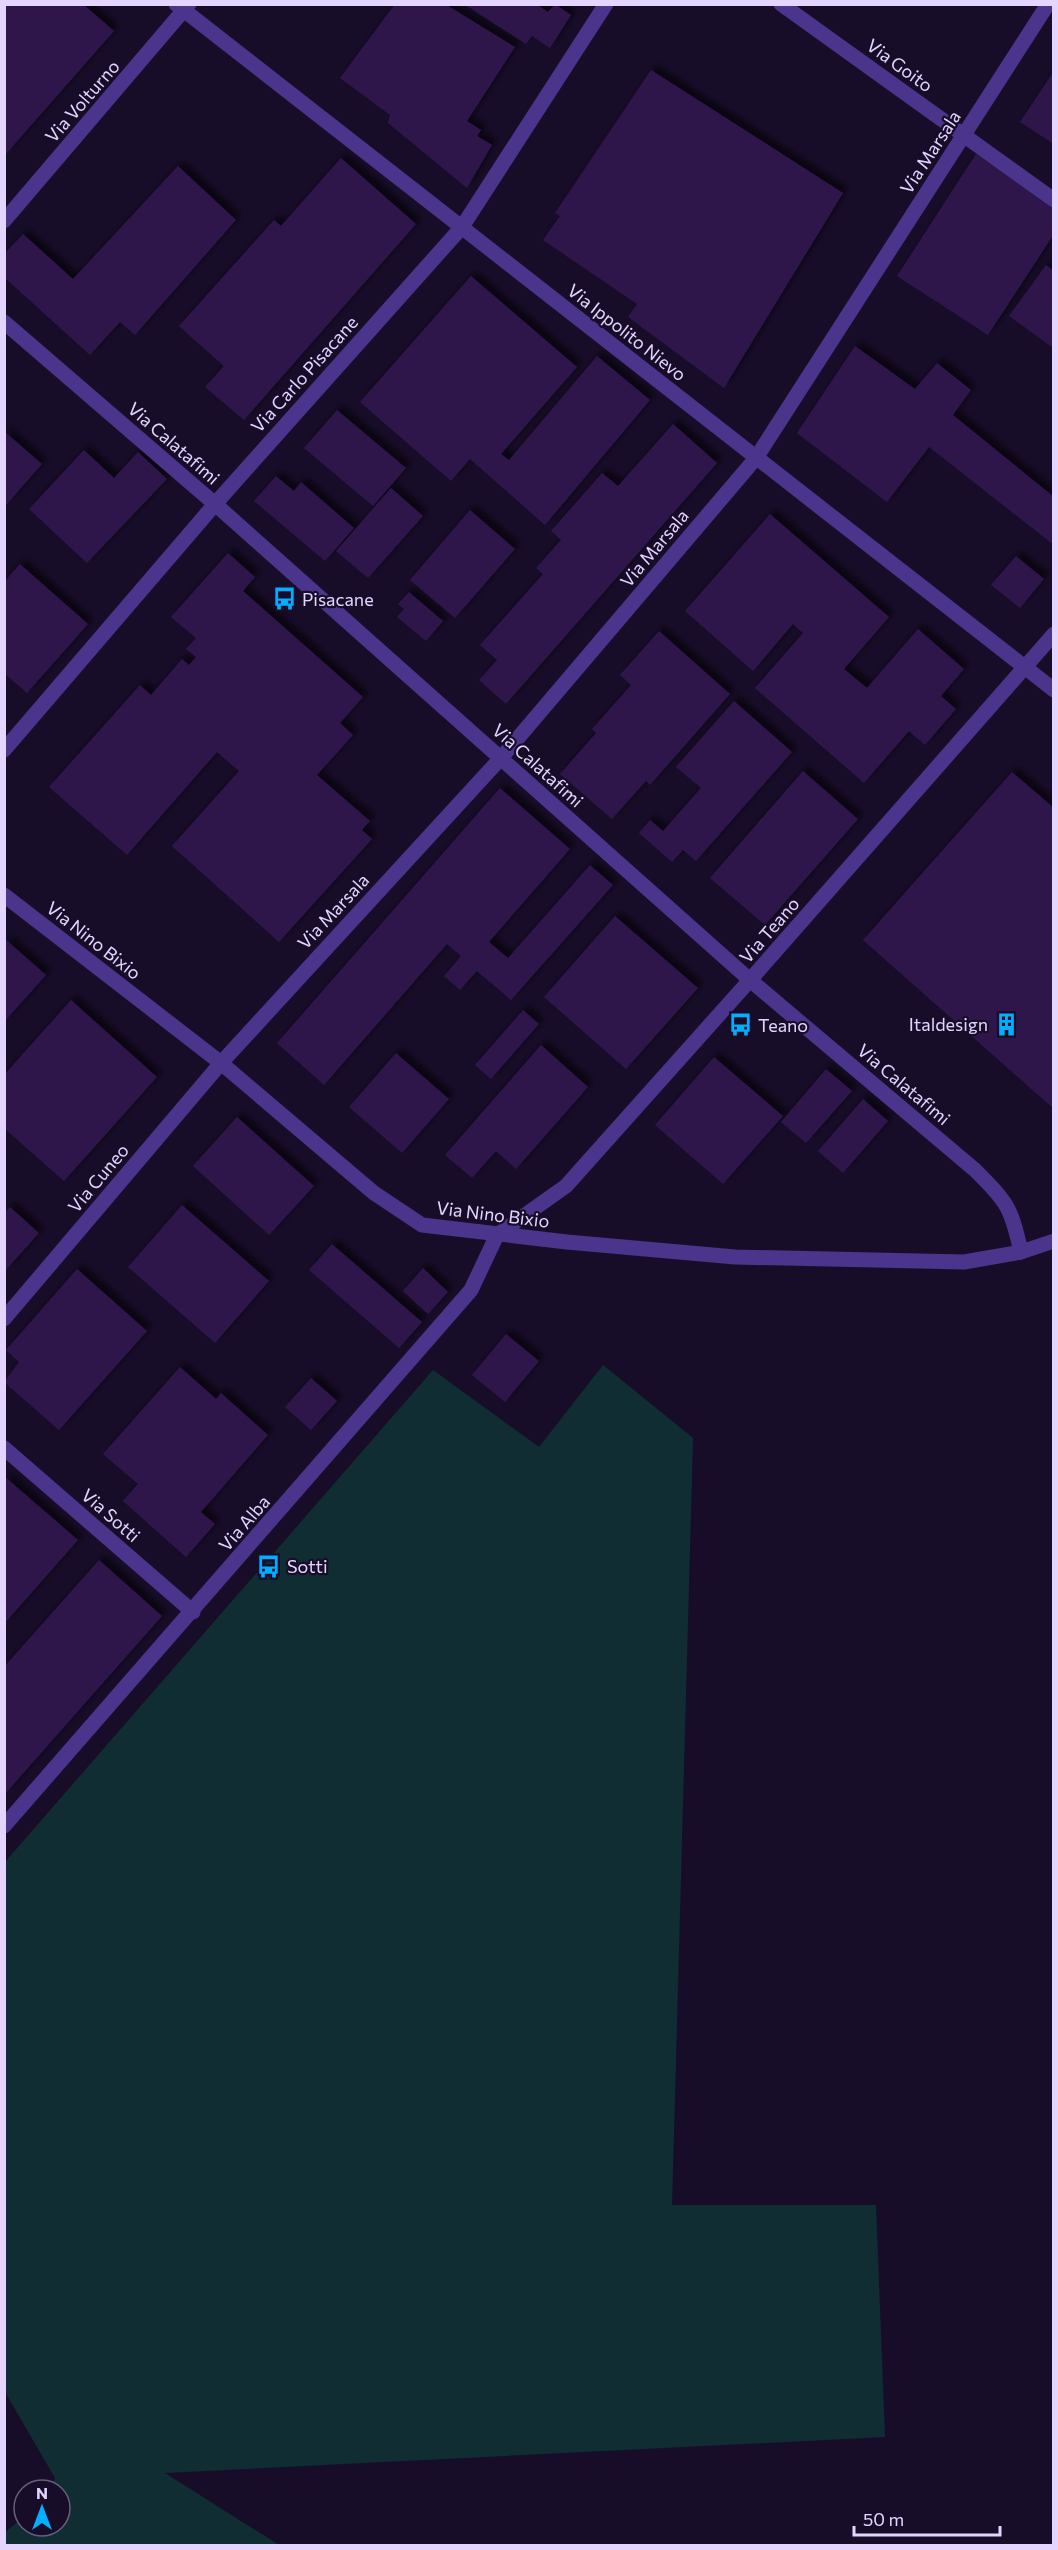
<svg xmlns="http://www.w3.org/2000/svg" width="1058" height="2550" font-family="Commissioner,sans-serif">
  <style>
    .green { fill: #102d33 }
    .building { fill: #2d184b; filter: url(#shadow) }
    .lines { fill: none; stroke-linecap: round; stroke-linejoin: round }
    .minor { stroke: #4b348c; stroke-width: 15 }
    .labels { text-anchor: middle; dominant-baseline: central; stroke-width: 4.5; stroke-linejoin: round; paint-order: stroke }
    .street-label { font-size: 18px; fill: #e3d5ff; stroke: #180d29 }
    .poi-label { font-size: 18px; fill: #e3d5ff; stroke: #180d29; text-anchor: start }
  </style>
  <defs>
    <filter id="shadow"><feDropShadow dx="5.5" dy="-5.5" stdDeviation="3" flood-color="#0009"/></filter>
  </defs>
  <rect width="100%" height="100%" fill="#180d29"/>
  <!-- green -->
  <polygon class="green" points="603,1365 693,1438 672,2205 876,2205 885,2437 165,2473 279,2545 5,2545 5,2532 24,2517 24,2526 60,2526 60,2490 49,2490 55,2478 5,2392 5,1862 433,1370 539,1447"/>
  <!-- building -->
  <g class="building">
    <polygon points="5,4 83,4 114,31 5,155"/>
    <polygon points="395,4 445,4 515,47 467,121 481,130 477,136 492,145 467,188 388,123 390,115 340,78"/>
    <polygon points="464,4 536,4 548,12 555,4 571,15 550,48 532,36 526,44"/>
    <polygon points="651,70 843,193 724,388 628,317 637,304 543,240 560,216 555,213"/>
    <polygon points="1054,71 1054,144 1020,122"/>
    <polygon points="976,154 1054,205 1054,234 988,335 897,276"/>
    <polygon points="341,158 416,224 244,420 205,387 224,366 179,326 274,220 281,226"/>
    <polygon points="178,166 236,220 135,335 120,322 90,355 4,277 4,254 23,234 73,279"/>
    <polygon points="1046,265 1054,271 1052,347 1009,316"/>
    <polygon points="471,276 577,367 501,454 509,460 597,356 650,400 545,525 470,459 451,481 360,402"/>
    <polygon points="855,346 915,389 937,363 971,390 953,415 1054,497 1054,545 929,447 887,502 797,433"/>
    <polygon points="337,410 406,468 373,506 304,448"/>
    <polygon points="673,424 717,463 506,704 479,680 497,660 480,645 543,574 536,568 561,540 551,531 602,473 618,486"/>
    <polygon points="4,431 42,464 7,504 4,502"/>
    <polygon points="84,450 114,478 138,452 167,479 87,563 29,509"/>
    <polygon points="276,476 294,491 301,482 354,528 325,561 254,501"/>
    <polygon points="391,488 423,516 368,578 336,551"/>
    <polygon points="470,510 515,549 455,618 410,580"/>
    <polygon points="770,514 889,617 844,669 867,688 918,629 964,669 941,696 956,709 925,745 909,731 864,783 755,688 803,633 793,624 753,671 685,611"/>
    <polygon points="228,553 255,577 243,591 363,697 340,723 353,735 317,775 370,821 362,830 372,839 279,942 172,846 239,771 217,752 127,855 49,787 140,685 151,695 182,659 189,665 196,657 186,649 196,638 171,617"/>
    <polygon points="1016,556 1044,579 1020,608 991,585"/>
    <polygon points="20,564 88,624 27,693 4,673 4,582"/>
    <polygon points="409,592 443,621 426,641 397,617 404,609 398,604"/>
    <polygon points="659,631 730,694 650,785 646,781 612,819 560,774 596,733 592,729 631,685 620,675"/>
    <polygon points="734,701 792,752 696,861 683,850 672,862 639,833 650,820 663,831 701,788 676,767"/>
    <polygon points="803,771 858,819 765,925 710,878"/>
    <polygon points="1012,772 1054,808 1054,1109 863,940"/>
    <polygon points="500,788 570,849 489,942 508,958 590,865 613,885 511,1000 477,971 460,990 444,976 461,956 447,944 324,1085 277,1043"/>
    <polygon points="615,916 698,988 626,1069 544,997"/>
    <polygon points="4,938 46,975 4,1022"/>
    <polygon points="71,1000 157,1077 64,1181 4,1128 4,1075"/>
    <polygon points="523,1010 539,1024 491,1079 475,1065"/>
    <polygon points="541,1045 588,1087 516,1169 496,1151 472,1178 445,1155"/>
    <polygon points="396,1053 449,1099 402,1153 349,1107"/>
    <polygon points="714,1057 783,1116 723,1184 655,1125"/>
    <polygon points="826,1069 852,1091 806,1143 781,1122"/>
    <polygon points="863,1099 888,1121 843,1173 818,1151"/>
    <polygon points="237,1117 314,1186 269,1235 193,1166"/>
    <polygon points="182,1205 269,1281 215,1343 128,1267"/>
    <polygon points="10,1207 39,1233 4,1272 4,1213"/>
    <polygon points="332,1244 422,1322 399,1348 309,1270"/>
    <polygon points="423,1268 448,1292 428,1314 403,1291"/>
    <polygon points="77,1269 147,1331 59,1430 4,1382 19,1362 6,1350"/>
    <polygon points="506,1334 539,1361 505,1402 472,1375"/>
    <polygon points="180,1367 216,1399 221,1393 268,1435 201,1512 215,1524 186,1557 123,1501 138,1484 103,1454"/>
    <polygon points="311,1378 337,1401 311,1430 285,1407"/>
    <polygon points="4,1476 78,1540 4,1624"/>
    <polygon points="99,1560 162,1616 4,1795 4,1667"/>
  </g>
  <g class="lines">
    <!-- minor -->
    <g class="minor">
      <polyline points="176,4 1054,690"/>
      <polyline points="781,4 1054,200"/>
      <polyline points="4,221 189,4"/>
      <path d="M4,322L215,504L750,980L975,1170C1008,1203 1011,1207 1021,1252"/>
      <polyline points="4,750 215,504 462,227 606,4"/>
      <polyline points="4,895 221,1063 374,1193 422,1225 567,1242 735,1257 964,1262 1021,1252 1054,1241"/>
      <polyline points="4,1319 221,1063 501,758 756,458 1048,4"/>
      <polyline points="4,1448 193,1612"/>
      <polyline points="4,1826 471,1290 497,1235 566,1186 750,980 1054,634"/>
    </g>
  </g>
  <!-- icons -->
  <defs>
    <symbol id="bus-bare" viewBox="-9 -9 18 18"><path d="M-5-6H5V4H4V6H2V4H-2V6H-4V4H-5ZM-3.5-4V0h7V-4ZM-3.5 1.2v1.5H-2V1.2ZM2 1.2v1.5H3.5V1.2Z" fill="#01aeff" stroke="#180d29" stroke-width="2.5" paint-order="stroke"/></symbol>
    <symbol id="building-bare" viewBox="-9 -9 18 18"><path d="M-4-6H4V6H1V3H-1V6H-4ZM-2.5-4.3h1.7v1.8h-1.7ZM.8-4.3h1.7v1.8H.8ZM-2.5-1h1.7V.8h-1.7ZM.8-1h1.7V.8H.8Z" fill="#01aeff" stroke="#180d29" stroke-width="2.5" paint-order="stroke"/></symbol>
  </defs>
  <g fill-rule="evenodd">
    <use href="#bus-bare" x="268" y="582" width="33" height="33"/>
    <use href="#building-bare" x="990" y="1008" width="33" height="33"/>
    <use href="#bus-bare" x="724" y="1008" width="33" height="33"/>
    <use href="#bus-bare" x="252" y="1550" width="33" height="33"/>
  </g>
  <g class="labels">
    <!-- street labels -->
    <g class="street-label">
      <text transform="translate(900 65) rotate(36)">Via Goito</text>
      <text transform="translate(82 101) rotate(-49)">Via Volturno</text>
      <text transform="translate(930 152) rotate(-57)">Via Marsala</text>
      <text transform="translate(627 332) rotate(38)">Via Ippolito Nievo</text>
      <text transform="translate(304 374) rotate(-48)">Via Carlo Pisacane</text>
      <text transform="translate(174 443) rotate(41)">Via Calatafimi</text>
      <text transform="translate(654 548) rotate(-50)">Via Marsala</text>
      <text transform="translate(538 765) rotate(42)">Via Calatafimi</text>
      <text transform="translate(333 911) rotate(-47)">Via Marsala</text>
      <text transform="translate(769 930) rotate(-49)">Via Teano</text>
      <text transform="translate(94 940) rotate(38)">Via Nino Bixio</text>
      <text transform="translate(904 1084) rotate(40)">Via Calatafimi</text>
      <text transform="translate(98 1178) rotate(-50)">Via Cuneo</text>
      <text transform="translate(493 1214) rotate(7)">Via Nino Bixio</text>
      <text transform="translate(111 1515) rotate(41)">Via Sotti</text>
      <text transform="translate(244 1523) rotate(-49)">Via Alba</text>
    </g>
    <!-- poi labels -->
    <g class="poi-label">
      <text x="302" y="599">Pisacane</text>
      <text x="988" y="1024" text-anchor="end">Italdesign</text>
      <text x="758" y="1025">Teano</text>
      <text x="287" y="1566">Sotti</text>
    </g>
  </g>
  <!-- border -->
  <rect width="1058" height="2550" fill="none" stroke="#e3d5ff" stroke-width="12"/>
  <!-- north arrow -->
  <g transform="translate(42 2508)"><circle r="28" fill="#180d29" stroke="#695d7f" stroke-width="1.5"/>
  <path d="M0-4.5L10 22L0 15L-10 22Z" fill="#01aeff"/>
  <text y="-9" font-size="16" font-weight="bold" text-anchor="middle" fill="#e3d5ff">N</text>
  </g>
  <!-- scale -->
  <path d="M854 2526v9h146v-9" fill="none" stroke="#e3d5ff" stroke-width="3"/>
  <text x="863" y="2526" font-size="18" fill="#e3d5ff" stroke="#180d29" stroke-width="4.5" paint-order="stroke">50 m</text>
</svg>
